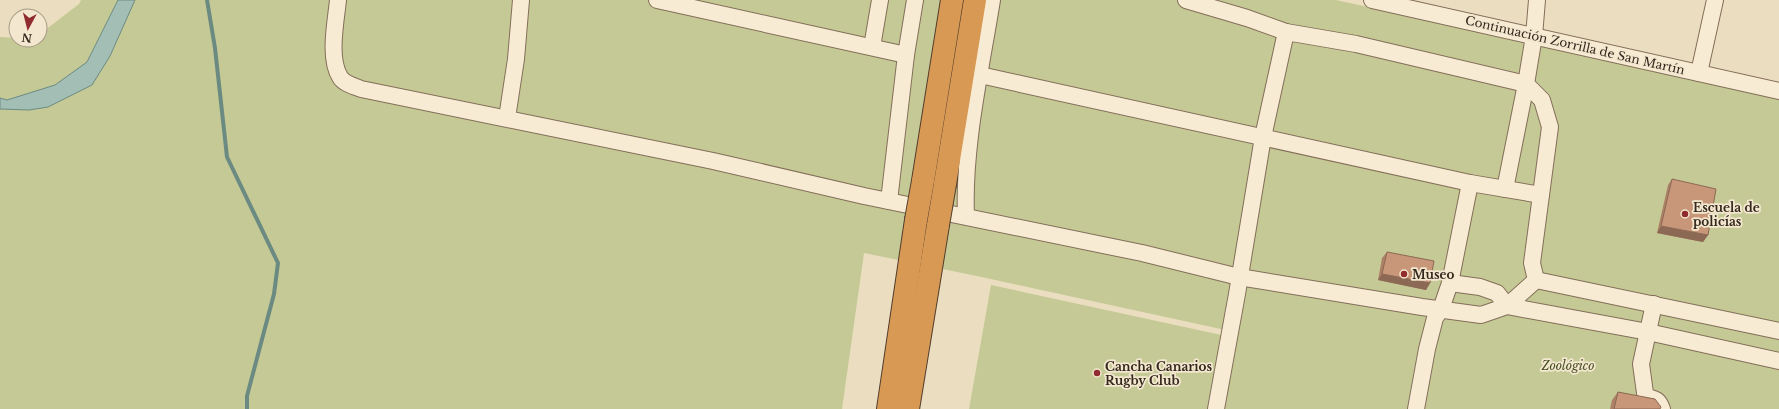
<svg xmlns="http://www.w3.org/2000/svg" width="1779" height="409" font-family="'Libre Baskerville',serif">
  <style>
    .green { fill: #c5c995 }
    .water { fill: #a3beb5; stroke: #6b8b82 }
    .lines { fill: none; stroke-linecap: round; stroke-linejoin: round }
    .stream { stroke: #6b8b82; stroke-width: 4 }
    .minor-casing { stroke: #846e59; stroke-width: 18 }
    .highway-casing { stroke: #513d2d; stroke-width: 24 }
    .minor { stroke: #f7ebd3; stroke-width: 16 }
    .highway { stroke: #d89954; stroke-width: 22 }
    .highway-bridge-casing { stroke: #513d2d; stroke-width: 24; stroke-linecap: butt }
    .highway-bridge { stroke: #d89954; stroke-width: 22 }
    .wall { fill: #ac8167 }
    .shaded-wall { fill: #8c6954 }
    .building { fill: #c89678; stroke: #8c6954 }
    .poi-dot { fill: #902c30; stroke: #f3e8cf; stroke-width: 1.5 }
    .labels { text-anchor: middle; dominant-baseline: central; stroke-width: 3.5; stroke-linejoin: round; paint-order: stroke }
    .street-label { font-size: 12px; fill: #34271d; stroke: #f3e8cf }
    .poi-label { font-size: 12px; font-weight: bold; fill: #34271d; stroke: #f3e8cf; text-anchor: start }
    .park-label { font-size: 12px; font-style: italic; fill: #464f24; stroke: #f3e8cf }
  </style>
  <rect width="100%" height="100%" fill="#ebddc0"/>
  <!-- green -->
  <g class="green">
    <polygon points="81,0 1336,0 1779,98 1779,409 1216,409 1230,331 977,276 864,253 842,409 0,409 0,37 16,38 16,40 40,40 40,34 79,4"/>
    <polygon points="991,285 1226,336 1212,409 969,409"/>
  </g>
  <!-- water -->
  <polygon class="water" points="118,0 135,0 110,56 92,85 48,107 29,110 0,109 0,98 7,100 55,85 87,62"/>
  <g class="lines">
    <!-- stream -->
    <polyline class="stream" points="207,0 215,48 227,157 278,263 274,294 247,396 247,409"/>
    <defs>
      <g id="minor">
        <path d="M338,0C336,21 328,58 340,77C344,84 354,86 361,89L713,161L864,196L1142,253L1239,277L1422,307L1481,315L1507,306L1536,280"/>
        <polyline points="657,0 906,55"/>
        <polyline points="1186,0 1247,18 1286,32"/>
        <polyline points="1372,0 1779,91"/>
        <polyline points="872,47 880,0"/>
        <polyline points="1699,73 1715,0"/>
        <polyline points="980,75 1470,183 1541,195"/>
        <polyline points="1526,84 1542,100 1550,127 1532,263 1536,280"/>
        <polyline points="507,118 516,59 521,0"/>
        <polyline points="1505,189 1526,84"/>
        <polyline points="889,201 906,55 915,0"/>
        <path d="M966,216C963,147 981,69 992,0"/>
        <polyline points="1536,280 1779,331"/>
        <polyline points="1450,283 1480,287 1497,293 1507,306 1648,332 1779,361"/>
        <path d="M1654,304L1641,364L1645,393L1647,397C1656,399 1659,400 1662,409"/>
        <polyline points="1216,409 1237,294 1263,137 1286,32 1356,44 1526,84 1534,36 1537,0"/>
        <polyline points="1416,409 1427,349 1435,318 1441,309 1450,283 1470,183"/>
      </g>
      <g id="highway">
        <polyline points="923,181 952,0"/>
        <polyline points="945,184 975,0"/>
        <polyline points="888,409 916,220"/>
        <polyline points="908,409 938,225"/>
      </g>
    </defs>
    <!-- minor casing -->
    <use href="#minor" class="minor-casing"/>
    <!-- highway casing -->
    <use href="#highway" class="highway-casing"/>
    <!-- minor -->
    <use href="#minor" class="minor"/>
    <!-- highway -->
    <use href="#highway" class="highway"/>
    <defs>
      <g id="highway-bridge">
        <polyline points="916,220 923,181"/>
        <polyline points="938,225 945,184"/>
      </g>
    </defs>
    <!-- highway-bridge casing -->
    <use href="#highway-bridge" class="highway-bridge-casing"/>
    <!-- highway-bridge -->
    <use href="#highway-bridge" class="highway-bridge"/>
  </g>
  <!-- wall -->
  <g class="wall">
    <polygon points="1672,179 1708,235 1703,242 1657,233 1668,185"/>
    <polygon points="1387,252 1430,283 1426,290 1378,280 1382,258"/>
    <polygon points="1618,392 1660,409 1610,409 1612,400"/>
  </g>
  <!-- shaded-wall -->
  <g class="shaded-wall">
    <polygon points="1661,226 1708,235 1703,242 1657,233"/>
    <polygon points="1382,274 1430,283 1426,290 1378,280"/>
  </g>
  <!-- building -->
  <g class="building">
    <polygon points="1672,179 1716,189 1708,235 1661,226"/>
    <polygon points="1387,252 1434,261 1430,283 1382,274"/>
    <polygon points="1618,392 1655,399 1661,407 1660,409 1614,409"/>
  </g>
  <!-- markers -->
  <g class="poi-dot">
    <circle cx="1685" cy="214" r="4"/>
    <circle cx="1404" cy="274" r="4"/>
    <circle cx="1097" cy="373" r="4"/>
  </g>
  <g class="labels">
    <!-- street labels -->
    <g class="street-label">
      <text transform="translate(1575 45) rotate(13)">Continuación Zorrilla de San Martín</text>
    </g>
    <!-- poi labels -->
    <g class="poi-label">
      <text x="1693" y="207">Escuela de<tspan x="1693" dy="14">policías</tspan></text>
      <text x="1412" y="274">Museo</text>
      <text x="1105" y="366">Cancha Canarios<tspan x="1105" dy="14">Rugby Club</tspan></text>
    </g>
    <!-- park labels -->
    <g class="park-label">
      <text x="1568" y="365">Zoológico</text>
    </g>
  </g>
  <!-- north arrow -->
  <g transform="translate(28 28) rotate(187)"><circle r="19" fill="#f3e8cf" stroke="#a79b88"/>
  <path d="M0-3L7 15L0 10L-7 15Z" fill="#902c30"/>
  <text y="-6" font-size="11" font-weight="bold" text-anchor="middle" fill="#34271d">N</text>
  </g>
</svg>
